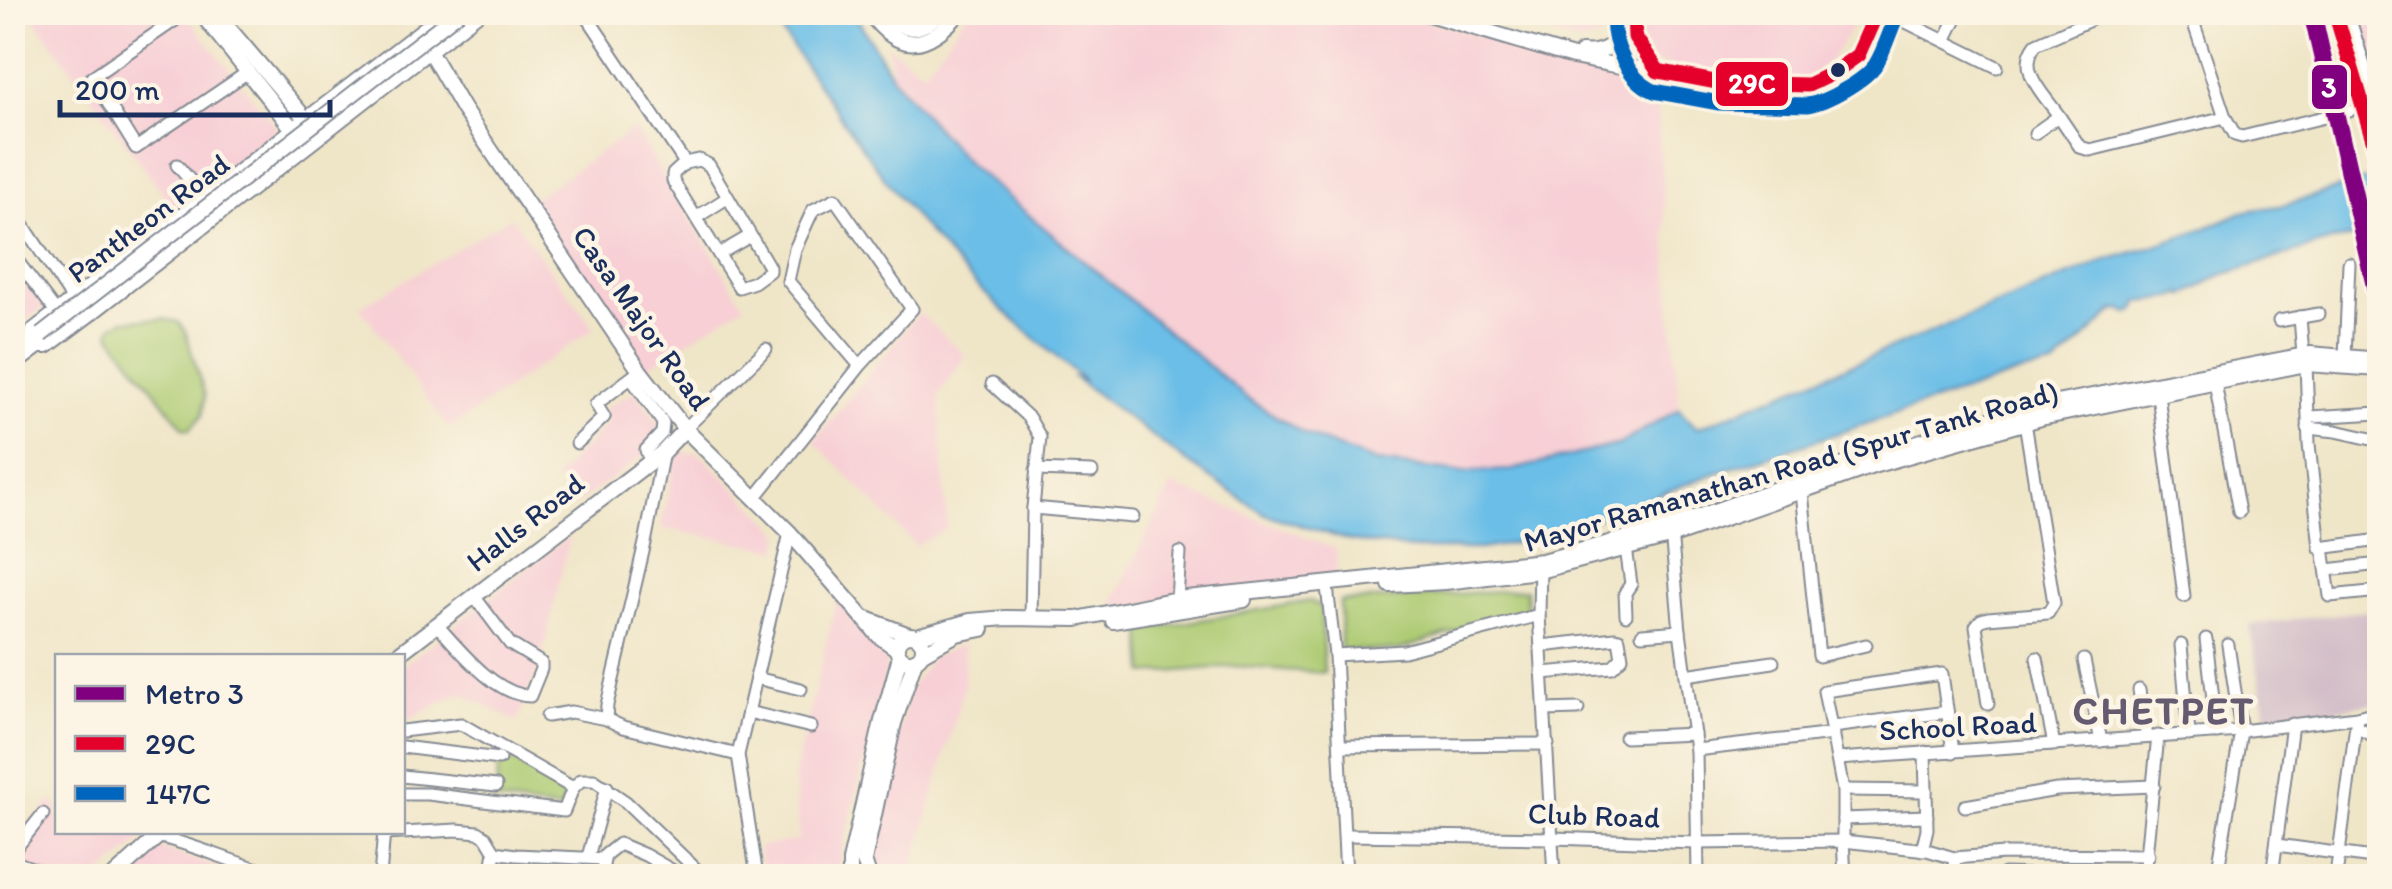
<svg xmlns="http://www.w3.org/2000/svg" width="2392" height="889" font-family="Itim,sans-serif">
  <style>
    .built { fill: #f7cfd5 }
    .industrial { fill: #d2bdc8 }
    .green { fill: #adcb73; stroke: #647d68; stroke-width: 2.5 }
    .water { fill: #6bbee7; stroke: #4376a2; stroke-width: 2.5 }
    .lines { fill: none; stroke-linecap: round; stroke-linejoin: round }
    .minor-casing { stroke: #858a92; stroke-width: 15 }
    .major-casing { stroke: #858a92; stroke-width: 18 }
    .minor { stroke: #fff; stroke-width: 11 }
    .major { stroke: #fff; stroke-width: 14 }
    .major-bridge-casing { stroke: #858a92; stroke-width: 18; stroke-linecap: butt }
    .major-bridge { stroke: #fff; stroke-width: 14 }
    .bus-1-casing { stroke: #fcf5e5; stroke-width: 22 }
    .bus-2-casing { stroke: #fcf5e5; stroke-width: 22 }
    .bus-1 { stroke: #e4002b; stroke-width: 15 }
    .bus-2 { stroke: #0065bd; stroke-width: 15 }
    .metro-1-casing { stroke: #fcf5e5; stroke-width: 25 }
    .metro-1 { stroke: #800080; stroke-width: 18 }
    .bus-dot { fill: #1b2f5e; stroke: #fcf5e5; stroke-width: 4 }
    .labels { text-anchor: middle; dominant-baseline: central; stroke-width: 9; stroke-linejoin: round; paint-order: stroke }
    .street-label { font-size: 30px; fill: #1b2f5e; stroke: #fcf5e5 }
    .district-label { font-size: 40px; font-weight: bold; letter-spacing: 2.5px; fill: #655b70; stroke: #fcf5e5 }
    .line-badge { stroke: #fcf5e5; stroke-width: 4 }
    .badge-label { font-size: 28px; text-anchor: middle; font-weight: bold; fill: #fff }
  </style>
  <rect width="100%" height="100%" fill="#fcf5e5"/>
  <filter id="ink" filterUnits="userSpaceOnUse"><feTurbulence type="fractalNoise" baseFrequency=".01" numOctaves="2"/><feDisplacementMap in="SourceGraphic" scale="20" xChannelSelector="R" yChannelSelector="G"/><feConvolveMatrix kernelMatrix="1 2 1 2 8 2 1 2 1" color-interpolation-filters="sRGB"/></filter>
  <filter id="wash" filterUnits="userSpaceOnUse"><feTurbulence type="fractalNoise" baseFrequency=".0048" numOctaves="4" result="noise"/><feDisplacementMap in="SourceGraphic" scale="40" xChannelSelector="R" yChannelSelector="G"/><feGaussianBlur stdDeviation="2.25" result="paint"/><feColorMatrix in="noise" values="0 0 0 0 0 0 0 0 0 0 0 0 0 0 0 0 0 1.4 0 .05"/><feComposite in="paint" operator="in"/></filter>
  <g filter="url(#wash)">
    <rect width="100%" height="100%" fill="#efe5c7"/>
    <!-- built -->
    <g class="built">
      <polygon points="30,13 184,13 278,129 175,210"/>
      <polygon points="967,13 1400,13 1655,85 1679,409 1621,444 1512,470 1460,472 1375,462 1304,434 1247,398 968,164 893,78 887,45 924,72"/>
      <polygon points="1478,13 1617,13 1615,24 1603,37 1580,43"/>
      <polygon points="1642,13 1862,13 1830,60 1812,76 1793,79 1701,72 1655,62 1644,48 1639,25"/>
      <polygon points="2361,13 2379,13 2379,78"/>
      <polygon points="634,129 744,305 640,372 531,200"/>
      <polygon points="511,217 594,328 449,429 360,307"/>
      <polygon points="12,242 47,305 13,329 12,329"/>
      <polygon points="919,313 966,356 939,394 947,528 916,546 814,441"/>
      <polygon points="635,391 661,426 653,449 575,505 556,477 609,422 603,409"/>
      <polygon points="681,452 699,453 782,534 779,550 661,528 675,459"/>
      <polygon points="1172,485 1336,549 1337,575 1149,605 1111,606"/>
      <polygon points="570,535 542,656 517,722 460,692 403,723 403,666"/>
      <polygon points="838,596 887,649 885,679 837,871 831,876 762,876 759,847 799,840 794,774"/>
      <polygon points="963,644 965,683 911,876 873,876 866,859 910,689 931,658"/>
      <polygon points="51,801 57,806 58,832 152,832 99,876 13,876 12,818 30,824"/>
      <polygon points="161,848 239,876 120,876"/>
    </g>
    <!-- industrial -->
    <polygon class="industrial" points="2379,609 2379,702 2267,720 2249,625"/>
    <!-- green -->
    <g class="green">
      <polygon points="162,319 178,322 185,331 205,396 202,416 190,429 184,428 110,334 112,326 124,320"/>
      <polygon points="1526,589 1527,609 1399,650 1341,651 1340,602"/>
      <polygon points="1310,601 1321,607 1324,673 1234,666 1145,674 1142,630"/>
      <polygon points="500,753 566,789 561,810 495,801"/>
    </g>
    <!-- water -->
    <path class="water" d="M769,13H854L893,78L968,164L1247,398L1304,434L1376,462L1460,472L1512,470L1620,444L1679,409L1697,428L2109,259L2145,249L2208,227L2242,212L2285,205L2379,176V238L2360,237L2331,241L2219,276L2184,296L2182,293C2170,301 2155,299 2139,302L2136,310L2129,313L2122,310L2114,311L2054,367L2021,373L1710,475L1550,536L1481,549H1412L1351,541L1265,514L1187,462L1072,376L1085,381C1031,335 976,290 930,235C871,166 821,88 769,13Z"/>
  </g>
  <g filter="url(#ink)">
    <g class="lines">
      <defs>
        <g id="minor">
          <polyline points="187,12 92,77 136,148 248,72"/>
          <polyline points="584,12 685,163 673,174 673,181 737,284 739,287 754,282 769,271 769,267 709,165 699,160 685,163"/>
          <polyline points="1886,12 1997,67"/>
          <polyline points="2190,12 2225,117 2235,135 2242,137 2349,111"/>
          <polyline points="1945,41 1959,12"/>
          <polyline points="2059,116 2080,147 2090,150 2225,117"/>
          <path d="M2035,133L2059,116C2043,93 2016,70 2036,44L2108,12"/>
          <polyline points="177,165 204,197"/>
          <polyline points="12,208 73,300"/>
          <polyline points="697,217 727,198"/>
          <polyline points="12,254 56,312"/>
          <polyline points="719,254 750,236"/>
          <polyline points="2300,317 2303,355"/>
          <polyline points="2279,321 2318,314"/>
          <polyline points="2345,357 2349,263"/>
          <polyline points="2306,364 2309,444 2320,548 2380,540"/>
          <polyline points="631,378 663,423 662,433 646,450 650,461"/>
          <polyline points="2215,383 2239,512"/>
          <polyline points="992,384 1029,418 1040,437 1033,508 1031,618"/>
          <polyline points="2157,387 2184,596"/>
          <polyline points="2310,417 2380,413"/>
          <polyline points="2308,428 2336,431 2380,441"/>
          <polyline points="685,429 766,349"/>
          <polyline points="577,443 604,417 596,404 640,371"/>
          <polyline points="1036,470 1092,472"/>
          <polyline points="1802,492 1819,656 1866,645"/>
          <polyline points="755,498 860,366 912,309 835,199 813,210 795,249 788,281 860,366"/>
          <polyline points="1033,508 1133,517"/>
          <polyline points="1671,532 1680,631 1696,750 1698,876"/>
          <polyline points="1626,548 1631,584 1625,593 1626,615"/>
          <polyline points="2323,548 2330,596 2380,591"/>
          <polyline points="1540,565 1539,615 1554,876"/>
          <polyline points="2327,570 2380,564"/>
          <polyline points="1327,587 1335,655 1346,876"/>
          <polyline points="1177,599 1180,553"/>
          <path d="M437,625C459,649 495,695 530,696L541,669V663L510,644L474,596"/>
          <polyline points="1642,634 1680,631"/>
          <polyline points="2206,639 2217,733"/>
          <polyline points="2181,645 2189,735"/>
          <polyline points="1541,646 1615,638 1619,639 1622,657 1612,667 1542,673"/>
          <polyline points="1335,655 1404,651 1539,615"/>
          <polyline points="2037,658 2054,745"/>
          <polyline points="2084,660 2101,741"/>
          <polyline points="1686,675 1773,662"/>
          <polyline points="756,678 801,689"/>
          <polyline points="2139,690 2147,737"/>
          <polyline points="1988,704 1976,626 1981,620 1988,618 2048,613 2054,603 2025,422"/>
          <polyline points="1545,710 1578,709"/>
          <polyline points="748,712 811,727"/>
          <polyline points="547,716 571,712 606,719 623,727 738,755"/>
          <polyline points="606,719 607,705 645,543 663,452"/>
          <polyline points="1832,727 1947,712"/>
          <polyline points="2356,727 2380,739"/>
          <polyline points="402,731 461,724 573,788 581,780 594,780 626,802 703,876"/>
          <polyline points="1625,737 1694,734"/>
          <polyline points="1340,746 1548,744"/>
          <polyline points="402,747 499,759"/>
          <polyline points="1696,750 1833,734"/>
          <polyline points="1838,759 2241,731 2357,717 2380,711"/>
          <polyline points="402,776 496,786"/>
          <polyline points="1843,790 1926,791"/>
          <polyline points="402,794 428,794 564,811 573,788"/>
          <polyline points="1965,806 2057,790 2154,786"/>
          <polyline points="1843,819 1927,816"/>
          <polyline points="383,834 457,830 478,832 486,837 495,852 491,876"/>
          <polyline points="1345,835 1553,838 1696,843 1843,841 1927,850 1954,858 2004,854 2148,855"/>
          <path d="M156,836C200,846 239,866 283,876"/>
          <polyline points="2277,845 2380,859"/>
          <polyline points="1922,850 1927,829 1925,752"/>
          <polyline points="495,852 516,855 604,859"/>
          <polyline points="12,853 43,814"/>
          <polyline points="588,857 607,787"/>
          <polyline points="1954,858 1955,876"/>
          <polyline points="12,861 37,870"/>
          <polyline points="2004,874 2076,876"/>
          <polyline points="380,876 384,832"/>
          <polyline points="601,876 605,855 619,844 645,855 682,876"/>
          <polyline points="757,876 738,755 790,533"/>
          <polyline points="1845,876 1843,841 1843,790 1824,691 1942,674 1953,752"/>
          <polyline points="2144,876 2158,736"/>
          <polyline points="2217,876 2241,731 2228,645"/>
          <polyline points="2272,876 2292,724"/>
          <polyline points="2336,876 2357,717"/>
        </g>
        <g id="major">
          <polyline points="200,12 296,133"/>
          <polyline points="215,12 311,125"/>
          <path d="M869,12C900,56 928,49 960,12"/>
          <path d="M884,12C904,34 921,32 941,12"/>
          <polyline points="1422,12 1573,57 1609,64 1721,83 1808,85 1833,73 1858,55 1877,12"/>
          <path d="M1634,12C1628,38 1643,52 1658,71"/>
          <polyline points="2335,12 2377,153 2380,173"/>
          <polyline points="2346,12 2380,122"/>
          <polyline points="430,52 463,109 640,371 685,429 790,533 879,636 897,649"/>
          <path d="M1582,52C1603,55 1618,43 1631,26"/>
          <polyline points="31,342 34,330 446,12"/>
          <polyline points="37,346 47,346 91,313 479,12"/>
          <polyline points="12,366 44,342"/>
          <polyline points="1390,585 1445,582 1539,571 1673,536 1876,465 2041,418 2306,364 2380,369"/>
          <polyline points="867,619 909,635"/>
          <polyline points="1113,621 1244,600"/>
          <circle cx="910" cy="648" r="13"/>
          <polyline points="917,636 970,621 1006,618 1077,619 1177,599 1542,561 1669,527 1841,466 2025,409 2310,354 2380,360"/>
          <polyline points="923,653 957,634 982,629"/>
          <polyline points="396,656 663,452 685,429"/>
          <polyline points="114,876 163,832"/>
          <polyline points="850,876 850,861 882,721 900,656"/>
          <polyline points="869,876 864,861 894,723 915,660"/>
        </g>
      </defs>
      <!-- minor casing -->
      <use href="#minor" class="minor-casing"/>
      <!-- major casing -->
      <use href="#major" class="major-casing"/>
      <!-- minor -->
      <use href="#minor" class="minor"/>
      <!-- major -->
      <use href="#major" class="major"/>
      <defs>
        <polyline id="major-bridge" points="41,335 459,12"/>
      </defs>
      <!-- major-bridge casing -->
      <use href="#major-bridge" class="major-bridge-casing"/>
      <!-- major-bridge -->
      <use href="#major-bridge" class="major-bridge"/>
      <defs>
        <g id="bus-1">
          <polyline points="1634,12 1635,37 1658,71 1721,83 1808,85 1833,73 1858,55 1877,12"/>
          <polyline points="2335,12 2377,153 2380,170"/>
        </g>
        <path id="bus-2" d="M1614,12C1610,41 1627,79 1654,91L1719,103L1808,105C1826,102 1865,81 1876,64C1884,51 1889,34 1895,20"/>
      </defs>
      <!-- bus-1 casing -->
      <use href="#bus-1" class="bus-1-casing"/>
      <!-- bus-2 casing -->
      <use href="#bus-2" class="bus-2-casing"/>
      <!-- bus-1 -->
      <use href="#bus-1" class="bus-1"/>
      <!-- bus-2 -->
      <use href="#bus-2" class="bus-2"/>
      <defs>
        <polyline id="metro-1" points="2312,12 2380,308"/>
      </defs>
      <!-- metro-1 casing -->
      <use href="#metro-1" class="metro-1-casing"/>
      <!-- metro-1 -->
      <use href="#metro-1" class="metro-1"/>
    </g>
  </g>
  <!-- markers -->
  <circle class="bus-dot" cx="1838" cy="70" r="9"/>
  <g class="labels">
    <!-- street labels -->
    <g class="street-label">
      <text transform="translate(148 218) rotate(-37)">Pantheon Road</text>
      <text transform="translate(642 318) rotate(55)">Casa Major Road</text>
      <text transform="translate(1791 466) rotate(-16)">Mayor Ramanathan Road (Spur Tank Road)</text>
      <text transform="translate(525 522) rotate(-38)">Halls Road</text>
      <text transform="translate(1958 726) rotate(-3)">School Road</text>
      <text transform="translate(1594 815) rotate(2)">Club Road</text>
    </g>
    <!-- district labels -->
    <g class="district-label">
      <text x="2164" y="710">CHETPET</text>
    </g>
  </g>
  <g class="line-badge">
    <rect x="1714" y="60" width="76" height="48" rx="10" fill="#e4002b"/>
    <rect x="2310" y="63" width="39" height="48" rx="10" fill="#800080"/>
  </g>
  <g class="badge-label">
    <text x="1752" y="93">29C</text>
    <text x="2329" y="97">3</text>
  </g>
  <!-- margin -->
  <rect width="2392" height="889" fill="none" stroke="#fcf5e5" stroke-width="50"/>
  <!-- legend -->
  <rect x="55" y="654" width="350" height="180" fill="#fcf5e5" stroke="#a2a6af" stroke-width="2.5"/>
  <rect x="75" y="686" width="50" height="15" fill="#800080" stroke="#a2a6af" stroke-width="2.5"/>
  <text x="145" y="704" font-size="30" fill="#1b2f5e">Metro 3</text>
  <rect x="75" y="736" width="50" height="15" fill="#e4002b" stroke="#a2a6af" stroke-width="2.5"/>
  <text x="145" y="754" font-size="30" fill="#1b2f5e">29C</text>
  <rect x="75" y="786" width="50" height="15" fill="#0065bd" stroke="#a2a6af" stroke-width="2.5"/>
  <text x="145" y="804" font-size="30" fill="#1b2f5e">147C</text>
  <!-- scale -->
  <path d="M60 100v15h270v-15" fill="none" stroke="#1b2f5e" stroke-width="5"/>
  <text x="75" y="100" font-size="30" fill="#1b2f5e" stroke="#fcf5e5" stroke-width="8" paint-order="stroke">200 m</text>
</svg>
